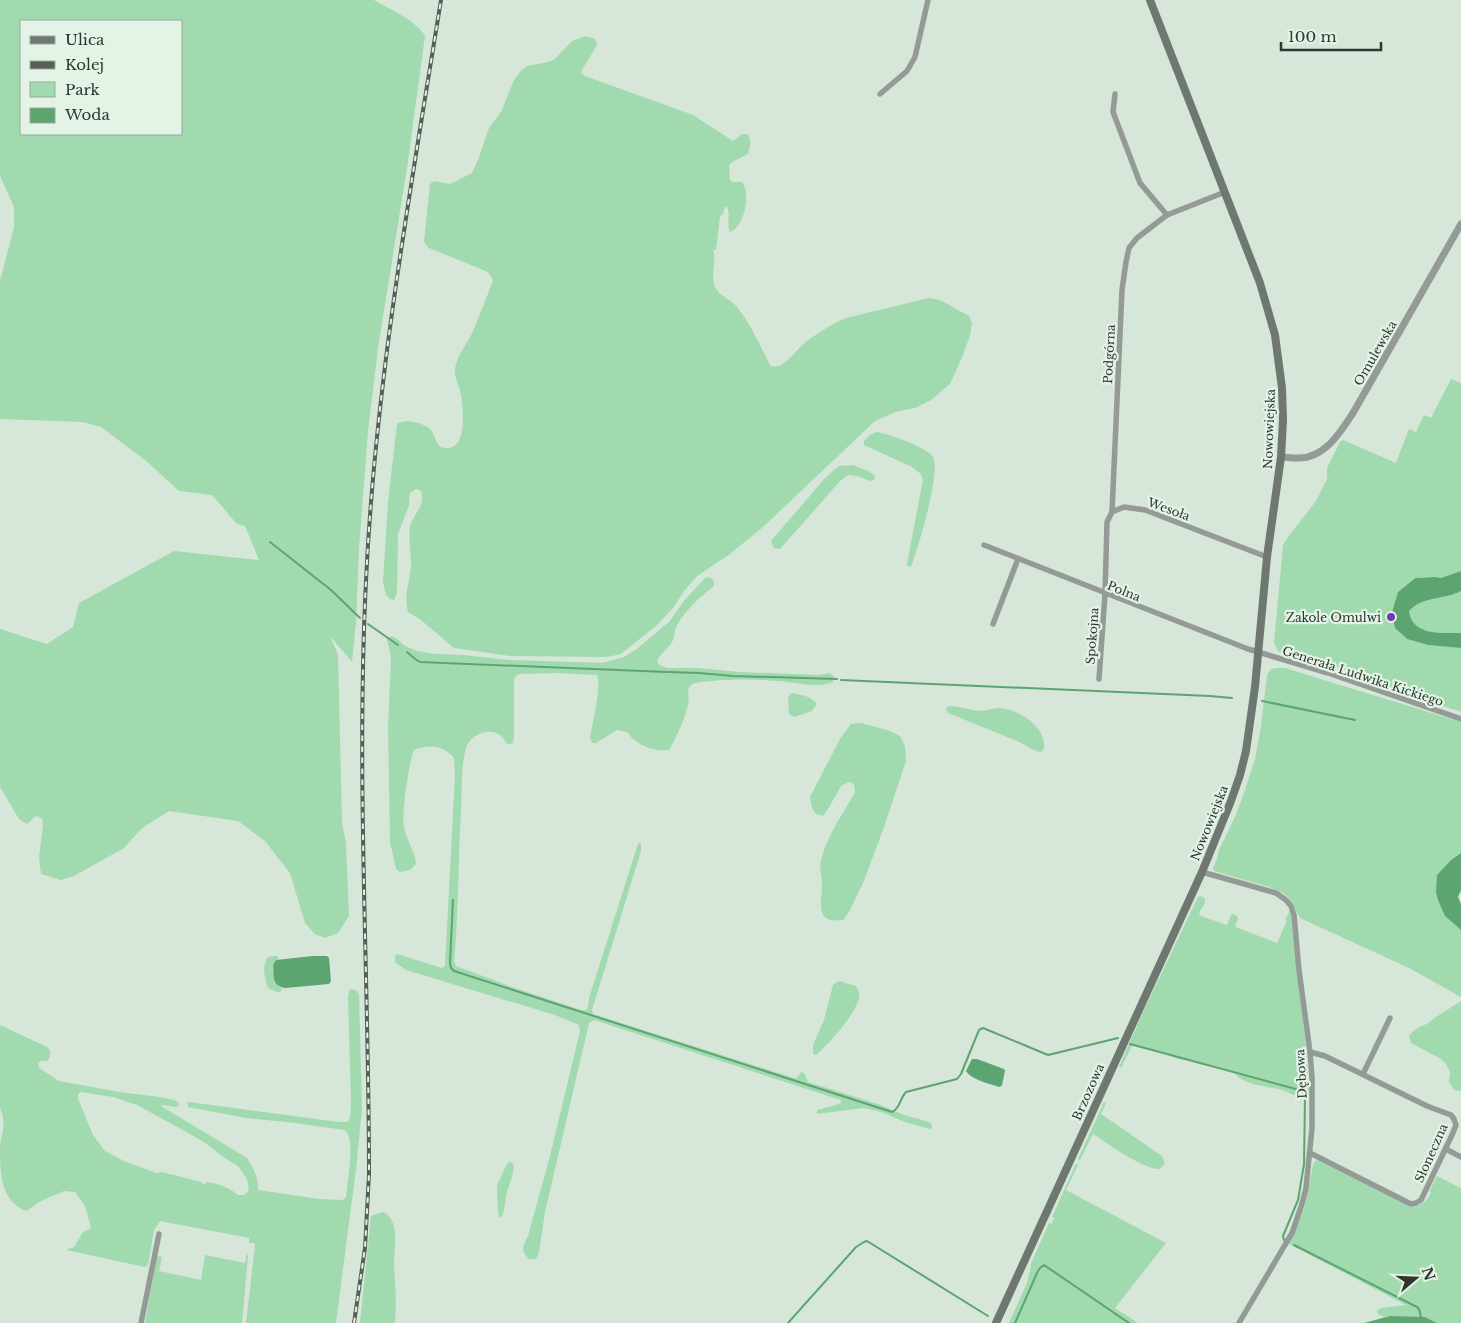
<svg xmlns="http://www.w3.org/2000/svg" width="1461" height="1323" font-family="'Libre Baskerville',serif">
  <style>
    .green { fill: #a0daae; fill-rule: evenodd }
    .water { fill: #5ca570 }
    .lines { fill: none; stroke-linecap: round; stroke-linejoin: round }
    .stream { stroke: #5ca570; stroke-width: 2 }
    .minor { stroke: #949a95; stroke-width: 5.5 }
    .tertiary { stroke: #949a95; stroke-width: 7 }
    .secondary { stroke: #6f7870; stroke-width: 8 }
    .rail-casing { stroke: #565e58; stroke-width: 4 }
    .rail { stroke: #e3f3e6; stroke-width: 2; stroke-dasharray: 5.5; stroke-linecap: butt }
    .poi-dot { fill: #733bb2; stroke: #e3f3e6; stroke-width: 2 }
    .labels { text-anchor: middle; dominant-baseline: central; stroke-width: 4.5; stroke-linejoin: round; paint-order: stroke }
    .street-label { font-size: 12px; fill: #2f3531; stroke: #e3f3e6 }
    .poi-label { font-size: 12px; fill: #2f3531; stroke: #e3f3e6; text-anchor: end }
  </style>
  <rect width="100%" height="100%" fill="#d6e6d9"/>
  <!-- green -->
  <g class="green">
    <path d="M0,0H374C389,9 416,20 425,36L407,168L378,348L368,431L359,548L356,623L352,662L330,636L338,655L342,823L346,843L349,916L338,933L325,938L315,934L305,923L290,873L265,841L238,821L169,811L142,828L124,848L74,876L61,880L41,874L39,858L43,825L42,818L36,816L27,824L19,819L0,787V629L47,644L73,627L79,603L174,551L259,560L245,526L237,524L212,495L179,491L145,460L101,427L83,422L0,419V281L14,227V207L0,176ZM21,21H181V134H21Z"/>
    <path d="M586,36L595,39L597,45L582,70L581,73L585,76L693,115L733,141L742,134H747C752,140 750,146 748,154L732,162L729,165L730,180L733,182H742C751,194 745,226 730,232C726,224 731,215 727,207H725L723,214L720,216L716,250L713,249C717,262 710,275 715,287C720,297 731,299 737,307C751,324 760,346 770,365C774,367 777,367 781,365C790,360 795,352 802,345C814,335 832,324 846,318L929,298L940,300L969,316L972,323L970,335L963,355L950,384L931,400L915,408L895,412L875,421L763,527L730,554L697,576L684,591L673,608L657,625L621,654L607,657L510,656L454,648L421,620L408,612C403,593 411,581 411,562C411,551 408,538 410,527C413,514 426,506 421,491L416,489L410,493L409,505L398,534L397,593L394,600L390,599L386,595L383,582L388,502L397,424C405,418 423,423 430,429C436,435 435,448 446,448C468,449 463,408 461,395C460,387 454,377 455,369C457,355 468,343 473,331C480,314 487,297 493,280L490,275L486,271L429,248L424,242L430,184L434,181L450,184L472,173L478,160L489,128L501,112L514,80L520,72L527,66L544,63L554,60L572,41Z"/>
    <polygon points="1451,379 1461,383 1461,571 1441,578 1435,577 1414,578 1398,592 1392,612 1395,628 1407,639 1428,645 1461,648 1461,712 1390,688 1341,668 1288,655 1278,651 1274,643 1283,545 1288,537 1316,501 1327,479 1327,468 1340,442 1343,440 1396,463 1409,429 1416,432 1424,415 1431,418"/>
    <path d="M877,432C889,434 927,447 933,457C941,473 918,548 911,567L908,566L907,564L923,480L921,474L912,467L864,445V441L870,435Z"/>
    <path d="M853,465L870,472L875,476V479L870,481L857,476L848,475L840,481L780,549C773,549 773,547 771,541L826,477L839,466Z"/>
    <path d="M706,577L711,578L714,581V586C700,597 685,610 676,627C674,632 675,637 672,642C668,649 660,653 657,661L659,665L667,668H698L740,672L818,675L830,673L834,677L833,682C815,689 796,682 777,681C755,679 733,679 712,681C705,682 695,681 690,686C686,691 690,699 688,705C684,721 677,736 669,750C653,752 636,745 627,732L617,730L596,743H592L590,738C592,726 602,685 597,675L556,673L518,674L514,679V736L513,743L510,744H507C505,741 503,737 500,735C488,727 470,735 466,748C461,765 462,791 461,809C458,859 459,910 454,961L456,966L512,987L581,1010H586L588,1008L589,998L638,844L640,842L641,844V851L592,1010L593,1014L794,1078H797L801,1072L804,1073L808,1082L878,1104L904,1115L929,1122L932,1125V1128L929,1129L902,1121L882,1112L864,1108L817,1114V1110L839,1104L841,1102V1100L594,1020L589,1023L545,1212L539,1252L536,1259H529C520,1251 523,1246 528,1236L550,1156L580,1031L579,1025L555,1015L406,970L395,962V956L397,954L442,968L445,966L455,776L454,758C443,745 429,744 414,750C409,762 401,815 404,827C406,840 415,851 416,864L410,870L400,872L396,869L390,842L388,727L391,658L387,639L391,636L396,638L405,646L417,651L435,654L463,655L511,660L602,663L624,657L638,648L669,622L684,601Z"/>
    <path d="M1461,591V633C1441,633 1412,636 1409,611C1422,596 1445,600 1461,591Z"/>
    <polygon points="1278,668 1285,668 1311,676 1461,722 1461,853 1451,860 1437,875 1445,916 1461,930 1461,997 1409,968 1300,918 1290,899 1283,893 1269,887 1214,871 1213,868 1217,859 1219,850 1235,817 1244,793 1255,759 1261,726 1267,675 1271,669"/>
    <path d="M792,693C801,695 811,696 817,704L812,711L794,717L789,714L788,697Z"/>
    <path d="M949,706C960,706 969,710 980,711C986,711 993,708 999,708C1019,709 1047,727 1044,749L1041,752L1036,751L1017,741L948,713L946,708Z"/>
    <path d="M861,723L890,731L900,736L905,746L906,761L884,827L863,883L849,912L843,920C814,924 822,903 822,884C822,876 819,868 821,861C826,836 844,813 855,792L854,784L849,782L841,786L828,809L823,816L816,814L812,808L810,797L840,739L851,724Z"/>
    <path d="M1201,896L1205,899V903L1199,913L1201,916L1227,925L1231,915L1233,914L1238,917V920L1235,925L1238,928L1277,943L1287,921L1285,920L1290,910L1291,913C1296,975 1308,1037 1309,1100H1307L1306,1097L1302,1093C1298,1095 1299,1095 1294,1095C1290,1094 1286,1091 1282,1090C1268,1086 1247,1086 1236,1075L1235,1072L1212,1065L1209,1066L1198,1064L1196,1061C1187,1059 1177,1061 1170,1055L1133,1044L1121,1068L1119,1067L1143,1012L1198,897Z"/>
    <path d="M275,956H278V959C270,964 273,973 274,982L282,989L280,992H277L268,988C265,978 261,966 268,957Z"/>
    <path d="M839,981L856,986C857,988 859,991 859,993C862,1008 827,1046 816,1055L813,1054V1045L824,1020L833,985Z"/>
    <path d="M350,989L356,990L359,995L362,1109L356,1169L336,1323H246L255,1245L254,1243H249V1238L160,1221L154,1230L148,1265L145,1267L66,1250L74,1247L83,1232L91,1228L85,1206L75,1192L64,1191L41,1201L26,1211C0,1201 0,1171 0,1146C1,1138 5,1127 3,1119C3,1115 1,1111 0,1107V1025L47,1047L50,1050V1057L47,1061H41L38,1063L39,1068L59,1081L119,1092L160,1097L174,1100L178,1102L179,1106L175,1107L163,1105L161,1106L247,1158C253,1168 259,1178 258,1190L319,1199L343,1200L346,1197C347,1182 356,1139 345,1130L295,1123L246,1118L188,1107L187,1103L189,1102L339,1122H347L350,1118L351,1101L348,996ZM81,1092L113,1097L137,1105L190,1134L207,1144L223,1157L238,1166L247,1179L249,1190L244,1195H238C229,1187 219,1184 207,1182L204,1185L201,1182L162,1172L156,1173L126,1162L105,1151L93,1135L78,1099V1094Z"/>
    <polygon points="1461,1001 1461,1091 1454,1090 1449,1081 1450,1072 1446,1064 1441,1059 1411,1043 1409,1035 1419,1027 1427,1024 1433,1019"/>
    <path d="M1104,1102L1106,1103L1101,1114L1162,1156L1165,1163L1160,1169C1144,1170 1107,1143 1093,1134L1080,1160L1078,1159Z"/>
    <path d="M1318,1160L1412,1207C1421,1206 1428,1200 1431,1193L1430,1190L1437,1176L1461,1188V1323H1437L1425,1317L1390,1316L1384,1317L1378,1314L1377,1311L1381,1308L1406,1305L1289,1244L1305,1206L1313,1165L1315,1161Z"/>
    <path d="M510,1162L513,1163C515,1173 510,1182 507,1192C505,1200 505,1208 502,1217H500L498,1214L497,1185L507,1164Z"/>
    <polygon points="1076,1164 1078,1165 1066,1190 1166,1243 1115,1308 1138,1323 1009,1323 1027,1283 1031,1266 1030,1266 1049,1223 1052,1224 1054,1218 1052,1217"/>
    <path d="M383,1212C388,1214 391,1218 393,1223C397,1236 394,1250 394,1263C395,1284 397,1302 395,1323H360L371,1216Z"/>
    <polygon points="247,1253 248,1256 242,1323 145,1323 156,1259 158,1256 162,1257 159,1271 201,1280 205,1255 245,1263"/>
  </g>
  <!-- water -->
  <g class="water">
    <path d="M1461,571V591C1445,600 1422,596 1409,611C1412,636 1442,633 1461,633V648L1428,645L1407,639L1395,628L1392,612L1398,592L1415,578L1435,577L1441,578Z"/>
    <polygon points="1461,853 1461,890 1458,897 1461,904 1461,930 1445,916 1438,900 1436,892 1437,875 1451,860"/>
    <path d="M313,956H327L329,958L331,981L329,984L285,988C271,985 274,977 273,965L276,960Z"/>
    <path d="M972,1059H977L1004,1069L1005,1071L1002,1085L1000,1087C990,1084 972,1080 966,1071Z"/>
    <polygon points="1390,1316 1425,1317 1437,1323 1364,1323"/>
  </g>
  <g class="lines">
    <!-- stream -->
    <g class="stream">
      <polyline points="270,542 331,590 360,618"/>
      <polyline points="368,624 398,645"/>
      <polyline points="407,652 415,659 420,662 667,672"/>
      <polyline points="669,672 699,673 733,676 837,679"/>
      <polyline points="841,680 1210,696 1232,698"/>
      <polyline points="1262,701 1355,720"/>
      <path d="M453,900L450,963L451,968L454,971L892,1112C900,1109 900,1098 906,1092L957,1079L961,1074L979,1030L983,1028L1048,1055L1118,1038"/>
      <polyline points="1130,1044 1303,1091 1305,1097 1304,1164 1298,1200 1283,1236 1284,1240"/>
      <polyline points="1294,1245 1417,1307 1419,1309 1421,1317"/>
      <polyline points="788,1323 856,1247 864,1242 867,1241 988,1316"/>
      <polyline points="1015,1323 1037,1273 1040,1268 1044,1265 1129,1323"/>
    </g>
    <!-- minor -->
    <g class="minor">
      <polyline points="880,94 907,71 915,57 928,0"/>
      <polyline points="1115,94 1113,112 1140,183 1167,215"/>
      <polyline points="1112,512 1122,290 1126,262 1129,248 1137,238 1167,215 1225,192"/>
      <polyline points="984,545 1248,649 1328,673 1461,719"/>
      <polyline points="993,624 1018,559"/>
      <polyline points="1099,679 1105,594 1107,522 1112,512 1124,507 1145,510 1267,557"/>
      <polyline points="1202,872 1276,893 1286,900 1291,906 1294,915 1299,970 1310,1052 1312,1077 1312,1128 1306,1188 1302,1204 1292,1233 1239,1323"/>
      <polyline points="1310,1052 1325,1056 1427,1106 1451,1115 1454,1119 1456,1125 1452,1135 1421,1200 1416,1203 1411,1204 1310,1153"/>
      <polyline points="1363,1074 1390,1018"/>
      <polyline points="1446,1149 1461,1157"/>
      <polyline points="141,1323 159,1234"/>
    </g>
    <!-- tertiary -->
    <path class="tertiary" d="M1281,457C1286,457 1291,458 1297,458C1324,459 1340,433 1353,413L1461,224"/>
    <!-- secondary -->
    <polyline class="secondary" points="996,1323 1202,872 1231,801 1240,775 1246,751 1255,687 1267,557 1281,457 1283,420 1282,388 1275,335 1260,283 1150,0"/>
    <defs>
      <path id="rail" d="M354,1323L365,1248L369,1174C369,976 356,779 366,581C375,386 410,193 441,0"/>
    </defs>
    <!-- rail casing -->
    <use href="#rail" class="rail-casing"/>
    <!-- rail -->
    <use href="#rail" class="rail"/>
  </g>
  <!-- markers -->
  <circle class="poi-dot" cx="1391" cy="617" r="5"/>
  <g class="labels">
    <!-- street labels -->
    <g class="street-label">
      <text transform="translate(1375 353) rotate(-60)">Omulewska</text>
      <text transform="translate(1109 354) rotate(-87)">Podgórna</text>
      <text transform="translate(1269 429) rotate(-88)">Nowowiejska</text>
      <text transform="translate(1169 509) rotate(20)">Wesoła</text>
      <text transform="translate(1124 591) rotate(22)">Polna</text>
      <text transform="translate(1092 636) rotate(-86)">Spokojna</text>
      <text transform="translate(1363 676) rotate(18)">Generała Ludwika Kickiego</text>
      <text transform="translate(1209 823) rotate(-68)">Nowowiejska</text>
      <text transform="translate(1301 1074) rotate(-93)">Dębowa</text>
      <text transform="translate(1088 1092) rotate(-66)">Brzozowa</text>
      <text transform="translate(1431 1153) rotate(-66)">Słoneczna</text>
    </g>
    <!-- poi labels -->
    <g class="poi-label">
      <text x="1381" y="617">Zakole Omulwi</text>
    </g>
  </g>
  <!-- legend -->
  <rect x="20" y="20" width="162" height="115" fill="#e3f3e6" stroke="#9ba79e"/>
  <rect x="30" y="36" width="25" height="8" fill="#6f7870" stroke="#9ba79e"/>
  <text x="65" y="45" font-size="15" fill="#2f3531">Ulica</text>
  <rect x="30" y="61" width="25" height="8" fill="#565e58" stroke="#9ba79e"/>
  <text x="65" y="70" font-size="15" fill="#2f3531">Kolej</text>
  <rect x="30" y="82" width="25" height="15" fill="#a0daae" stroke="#9ba79e"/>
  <text x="65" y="95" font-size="15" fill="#2f3531">Park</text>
  <rect x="30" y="108" width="25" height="15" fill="#5ca570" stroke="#9ba79e"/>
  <text x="65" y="120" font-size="15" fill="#2f3531">Woda</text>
  <!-- north arrow -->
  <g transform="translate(1416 1278) rotate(71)" stroke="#e3f3e6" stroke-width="4" paint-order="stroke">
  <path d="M0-4L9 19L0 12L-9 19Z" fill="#2f3531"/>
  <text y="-8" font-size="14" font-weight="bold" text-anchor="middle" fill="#2f3531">N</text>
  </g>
  <!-- scale -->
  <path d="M1281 42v8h100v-8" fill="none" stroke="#2f3531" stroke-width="2.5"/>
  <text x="1288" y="42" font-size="15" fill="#2f3531" stroke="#e3f3e6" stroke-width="4" paint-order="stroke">100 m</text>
</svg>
